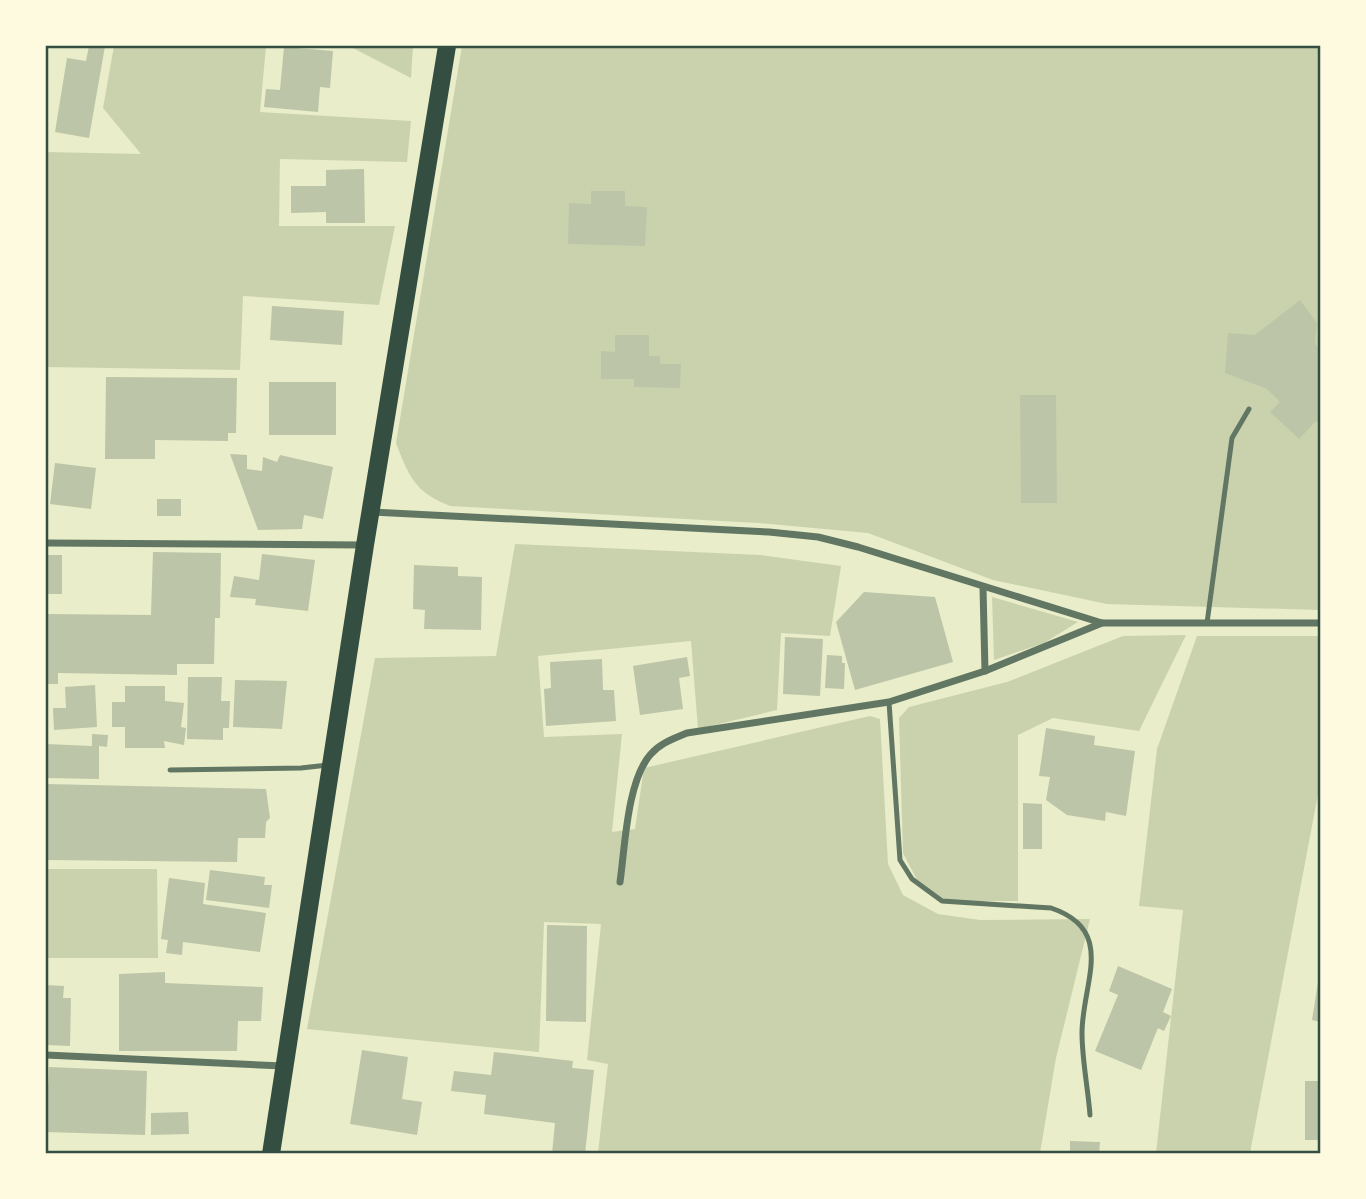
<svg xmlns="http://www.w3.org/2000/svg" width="1366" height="1199" font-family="Rubik,sans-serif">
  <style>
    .green { fill: #cad2ad }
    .building { fill: #bcc5a7 }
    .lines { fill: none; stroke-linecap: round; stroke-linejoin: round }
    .service { stroke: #617663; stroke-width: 5 }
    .minor { stroke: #617663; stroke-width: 7 }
    .primary { stroke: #344e41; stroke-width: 18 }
    .neatline { fill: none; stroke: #344e41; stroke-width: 2.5 }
  </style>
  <rect width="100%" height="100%" fill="#e9edc9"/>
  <!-- green -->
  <g class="green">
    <polygon points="114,46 266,46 260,112 411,121 407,162 280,159 279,226 395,226 379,305 243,296 240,370 46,367 46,152 141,154 103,108"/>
    <polygon points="349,46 413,46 411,78"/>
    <path d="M462,46H1320V610L1107,604L993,580L868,533L758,523L450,506C415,492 409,477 396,443Z"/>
    <polygon points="515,544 760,555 841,566 830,636 781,633 777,710 698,729 691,641 538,656 544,737 622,734 612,832 635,829 644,768 870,716 880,719 888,864 903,895 938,914 980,920 1090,919 1056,1058 1040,1153 598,1153 608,1064 587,1060 601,924 544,922 539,1052 307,1029 375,658 496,656"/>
    <polygon points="992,597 1078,622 1044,643 994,660"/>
    <polygon points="1186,635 1139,731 1053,718 1018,735 1018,901 946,901 918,882 903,853 899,718 909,707 1007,682 1123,636"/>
    <polygon points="1197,636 1320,636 1320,784 1250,1153 1156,1153 1183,910 1139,906 1157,749"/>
    <polygon points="46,869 157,869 158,958 46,958"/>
  </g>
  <!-- building -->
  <g class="building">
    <polygon points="89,46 105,46 89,138 55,132 67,58 86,61"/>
    <polygon points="284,47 333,51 330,88 320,87 318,112 264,107 266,89 280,90"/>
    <polygon points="364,169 365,223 326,223 326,212 291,213 291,186 326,186 326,170"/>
    <polygon points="591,191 625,191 625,206 647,207 645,246 568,244 569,203 591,204"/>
    <polygon points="1300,300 1317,323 1315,343 1320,351 1320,424 1316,421 1299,439 1270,412 1280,402 1267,389 1225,373 1228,333 1255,335"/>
    <polygon points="272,306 344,311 342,345 270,340"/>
    <polygon points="615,335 649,335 649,356 660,356 660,364 681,364 680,388 634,387 634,379 601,379 601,351 615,352"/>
    <polygon points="106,377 237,378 236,433 228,433 228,441 155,440 155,459 105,459"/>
    <rect x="269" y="382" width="67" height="53"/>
    <polygon points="1020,395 1056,395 1057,503 1021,503"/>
    <polygon points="230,454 247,455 247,469 262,471 263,457 277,462 280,455 333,467 323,519 304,515 302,529 258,530"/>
    <polygon points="55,463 96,468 91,509 50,504"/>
    <rect x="157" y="499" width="24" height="17"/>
    <polygon points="153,552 221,553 220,618 215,618 214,664 177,664 177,675 58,673 58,684 46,684 46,614 151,615"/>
    <polygon points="262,554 315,560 308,611 255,605 256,599 230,597 234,576 259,580"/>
    <rect x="46" y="555" width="16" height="39"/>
    <polygon points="414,565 458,567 458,576 482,577 481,630 424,629 425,610 413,609"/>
    <polygon points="864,592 935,597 953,662 855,690 836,622"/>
    <polygon points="785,637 823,639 820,696 783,694"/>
    <polygon points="827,655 842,656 842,663 845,663 844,689 825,688"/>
    <polygon points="687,657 690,676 679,678 683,709 640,715 633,666"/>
    <polygon points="602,659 603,690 614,690 616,721 546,726 544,689 551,688 550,662"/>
    <polygon points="188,677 222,677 221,701 230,701 229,728 223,728 223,740 187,739"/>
    <polygon points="235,680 287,681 282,729 233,727"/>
    <polygon points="95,685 97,727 54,730 53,708 66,708 65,687"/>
    <polygon points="125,686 165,686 165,701 184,703 181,727 186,728 184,745 164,741 165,748 125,748 125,727 112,727 112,702 125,702"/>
    <polygon points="1046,728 1095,736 1094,745 1135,751 1126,816 1106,812 1105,821 1067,815 1046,800 1050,777 1039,776"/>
    <polygon points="92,734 108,735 107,747 99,746 99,779 46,778 46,744 92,746"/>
    <polygon points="46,784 266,789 270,818 266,822 265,838 238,838 237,862 46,860"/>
    <polygon points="1023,803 1042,804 1042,849 1023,849"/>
    <polygon points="210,870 265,877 264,885 272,885 269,908 206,900"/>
    <polygon points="169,878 205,883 203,904 266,913 260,952 183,942 182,955 166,953 168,940 161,939"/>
    <polygon points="547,925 587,926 586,1022 546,1021"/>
    <polygon points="1118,966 1172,989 1163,1012 1171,1016 1164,1031 1158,1028 1141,1070 1095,1051 1118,995 1109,991"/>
    <polygon points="165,972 165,983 263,987 261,1021 238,1021 237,1051 119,1051 119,974"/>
    <polygon points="1319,976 1320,976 1320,1022 1312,1020"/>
    <polygon points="46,985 64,986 63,998 71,998 70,1046 46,1045"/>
    <polygon points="362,1050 408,1057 402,1099 422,1102 417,1135 350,1124"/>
    <polygon points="494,1052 573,1061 572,1068 594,1070 585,1154 552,1154 555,1123 484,1114 486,1095 451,1091 454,1071 491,1075"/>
    <polygon points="49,1067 147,1071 145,1135 46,1132"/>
    <rect x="1305" y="1081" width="15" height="59"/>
    <polygon points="188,1112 189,1134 151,1135 151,1113"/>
    <polygon points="1070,1141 1100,1142 1099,1154 1070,1154"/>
  </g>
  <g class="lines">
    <!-- service -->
    <g class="service">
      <polyline points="1207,623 1232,438 1249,409"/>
      <path d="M889,702L900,860L912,879L942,901L1051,908C1117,930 1082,983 1082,1033C1082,1060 1088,1088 1090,1115"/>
      <polyline points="170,770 301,768 328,765"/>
    </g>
    <!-- minor -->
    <g class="minor">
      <polyline points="372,512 769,532 818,537 858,547 1102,623 1320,623"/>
      <polyline points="46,543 364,545"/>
      <polyline points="983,588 985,671"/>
      <path d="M620,882C625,847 627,782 650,755C660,743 673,739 687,733L889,702L985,671L1102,623"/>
      <polyline points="46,1055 283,1066"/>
    </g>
    <!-- primary -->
    <polyline class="primary" points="271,1154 365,545 447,46"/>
  </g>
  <!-- border -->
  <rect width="1366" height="1199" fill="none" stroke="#fefae0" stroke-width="94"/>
  <rect x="47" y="47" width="1272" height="1105" class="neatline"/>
</svg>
